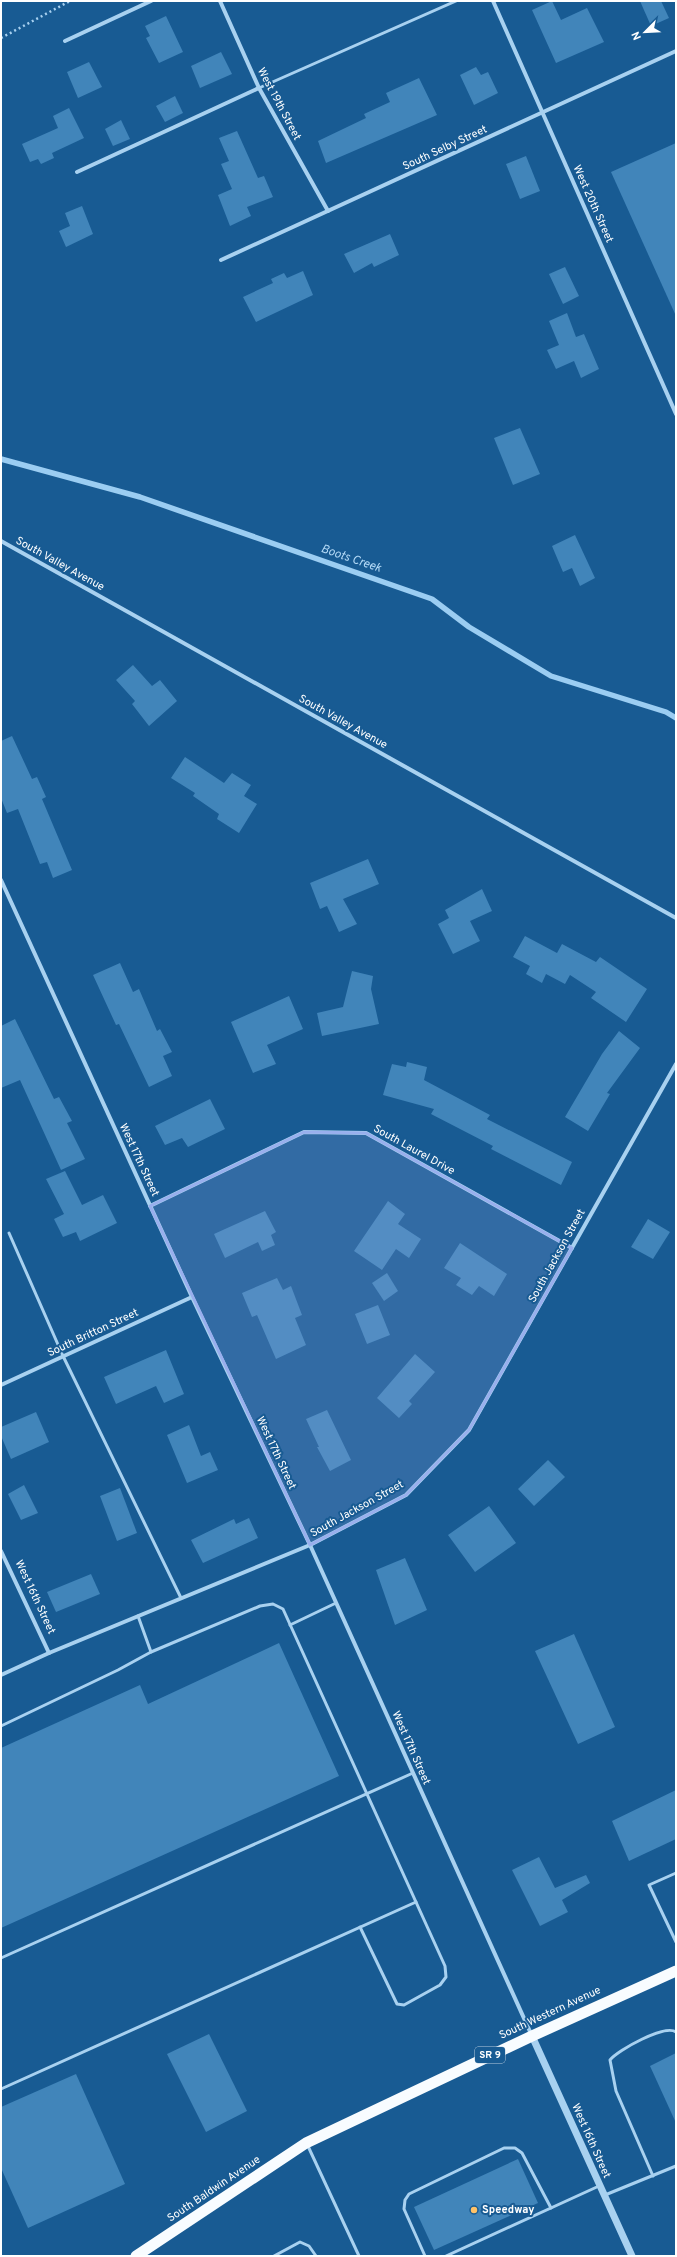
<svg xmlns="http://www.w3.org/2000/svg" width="677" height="2257" font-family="Overpass,sans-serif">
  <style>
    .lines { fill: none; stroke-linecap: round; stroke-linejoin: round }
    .stream { stroke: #9bcdf2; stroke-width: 5.5 }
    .building { fill: #4185ba }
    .path { stroke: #a8d1f0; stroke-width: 2.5; stroke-dasharray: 2 3; stroke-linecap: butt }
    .service { stroke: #a8d1f0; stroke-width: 3 }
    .minor { stroke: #a8d1f0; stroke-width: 4 }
    .tertiary { stroke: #a8d1f0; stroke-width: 7 }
    .trunk { stroke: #f8fcff; stroke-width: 11 }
    .marked { fill: #99afed; fill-opacity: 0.2; stroke: #99afed; stroke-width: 3; stroke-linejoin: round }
    .poi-dot { fill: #ffc267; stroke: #185b93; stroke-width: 1.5 }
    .labels { text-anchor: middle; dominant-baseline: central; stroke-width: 4; stroke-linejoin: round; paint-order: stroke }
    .shield { fill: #185b93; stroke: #bacedf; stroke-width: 1 }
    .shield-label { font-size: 10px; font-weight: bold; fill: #fff }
    .street-label { font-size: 11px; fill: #fff; stroke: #185b93 }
    .poi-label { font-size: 11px; font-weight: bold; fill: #fff; stroke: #185b93; text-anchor: start }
    .water-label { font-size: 12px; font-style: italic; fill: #b4daf7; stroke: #185b93 }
  </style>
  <rect width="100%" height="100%" fill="#185b93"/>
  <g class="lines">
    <!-- stream -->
    <polyline class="stream" points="1,459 140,497 432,599 469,627 551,676 666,712 676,718"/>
  </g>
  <!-- building -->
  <g class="building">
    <polygon points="552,1 561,20 587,8 604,42 556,63 532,10"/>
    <polygon points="640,1 661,1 669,18 651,26"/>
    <polygon points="166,16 183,52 159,63 146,38 150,36 145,26"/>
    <polygon points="221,52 232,74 200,88 191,66"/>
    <polygon points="89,62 102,87 78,98 67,72"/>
    <polygon points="476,67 481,75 488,72 498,93 474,105 460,75"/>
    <polygon points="419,78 437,115 326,163 318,141 366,118 364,114 390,102 386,93"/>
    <polygon points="175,96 183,113 165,122 156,106"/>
    <polygon points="69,108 84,138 52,153 54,158 41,164 38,159 30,162 22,144 58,128 53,116"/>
    <polygon points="121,120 130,139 113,146 105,129"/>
    <polygon points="237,131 258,178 264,176 273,197 247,207 251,216 230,226 218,195 232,189 221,164 229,161 219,138"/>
    <polygon points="676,143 676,316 611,172"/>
    <polygon points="526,156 540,191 520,199 506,164"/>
    <polygon points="82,206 93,234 66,247 59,231 70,226 65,213"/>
    <polygon points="390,234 399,255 374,267 372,263 354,273 344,254"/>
    <polygon points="565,267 579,296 563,304 549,274"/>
    <polygon points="303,271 313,295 256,322 243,297 273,283 271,279 284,273 287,278"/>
    <polygon points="567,313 576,337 584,334 599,369 581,378 574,361 556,369 547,350 559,345 549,321"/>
    <polygon points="520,428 540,474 513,485 494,438"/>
    <polygon points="575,535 595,578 580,586 572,568 563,572 552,546"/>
    <polygon points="133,665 152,686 160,680 177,701 149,726 132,704 135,701 116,680"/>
    <polygon points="12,736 32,779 37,777 46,797 42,799 72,870 53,878 47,862 40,864 18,809 7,813 1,798 1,741"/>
    <polygon points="185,757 224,783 232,773 251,785 244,796 257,804 239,833 217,819 219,814 193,796 195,793 171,778"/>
    <polygon points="368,859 379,884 343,899 357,924 339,932 327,906 320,909 310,883"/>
    <polygon points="482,889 492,911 470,921 480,941 453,954 438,924 449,918 445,910"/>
    <polygon points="525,936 557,953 562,944 596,962 600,957 647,989 626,1022 591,998 596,992 570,975 565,984 546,974 542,983 526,974 530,966 513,957"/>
    <polygon points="120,963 133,992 139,989 157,1031 160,1029 172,1052 163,1056 172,1076 149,1087 119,1024 116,1025 93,975"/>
    <polygon points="352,971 373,976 371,989 379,1024 322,1036 317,1013 343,1007"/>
    <polygon points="289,996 303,1029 267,1045 276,1064 253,1073 231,1022"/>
    <polygon points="15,1019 54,1099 59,1097 72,1121 67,1123 85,1159 61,1170 20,1080 1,1088 1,1026"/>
    <polygon points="619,1031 640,1048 607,1093 610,1094 588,1131 565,1117 602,1054"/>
    <polygon points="407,1062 427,1067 424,1080 490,1115 487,1119 572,1162 561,1185 491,1149 493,1146 431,1114 434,1109 383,1095 392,1064 406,1067"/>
    <polygon points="210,1099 225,1129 188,1147 182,1138 165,1145 155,1126"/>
    <polygon points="65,1171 82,1205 103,1195 117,1223 80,1241 76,1232 63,1237 54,1219 64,1214 46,1179"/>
    <polygon points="388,1201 405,1214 398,1224 421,1239 409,1258 396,1249 382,1270 354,1251"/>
    <polygon points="265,1211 276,1232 271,1235 275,1245 262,1251 258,1242 225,1258 214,1234"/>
    <polygon points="648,1219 670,1232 653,1259 631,1247"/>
    <polygon points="460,1243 507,1274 494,1296 479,1286 472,1295 456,1285 461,1278 444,1268"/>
    <polygon points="387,1273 398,1291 384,1301 372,1283"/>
    <polygon points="277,1278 283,1290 291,1286 302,1315 295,1318 306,1345 276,1359 257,1315 252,1317 242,1293"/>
    <polygon points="378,1305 390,1335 367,1344 355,1314"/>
    <polygon points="166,1350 184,1394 164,1403 156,1386 116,1404 104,1377"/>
    <polygon points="415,1354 435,1372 409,1401 412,1404 399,1418 377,1398"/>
    <polygon points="327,1410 351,1460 330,1471 317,1447 319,1447 306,1419"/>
    <polygon points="36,1412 49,1442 11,1459 1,1436 1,1427"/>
    <polygon points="189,1425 201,1456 210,1452 218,1470 187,1483 167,1435"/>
    <polygon points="548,1460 565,1477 534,1506 518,1489"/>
    <polygon points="24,1485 38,1513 21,1520 8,1494"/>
    <polygon points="120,1488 137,1533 117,1541 100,1496"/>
    <polygon points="489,1506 516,1543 475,1572 448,1535"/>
    <polygon points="249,1518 258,1538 203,1563 191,1540 234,1519 236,1524"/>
    <polygon points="405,1558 427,1610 395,1625 376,1570"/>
    <polygon points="91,1574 100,1594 56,1612 47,1592"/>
    <polygon points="574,1634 615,1727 578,1744 535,1651"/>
    <polygon points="279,1643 339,1776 1,1928 1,1748 140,1685 148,1704"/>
    <polygon points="676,1790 676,1839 629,1861 612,1821"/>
    <polygon points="539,1857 555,1888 586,1875 590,1883 562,1900 568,1912 540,1926 512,1870"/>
    <polygon points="209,2034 247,2111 206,2132 167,2054"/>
    <polygon points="676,2053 676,2123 650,2066"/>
    <polygon points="76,2074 125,2184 28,2228 1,2168 1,2107"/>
    <polygon points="518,2159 538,2203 434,2250 414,2207"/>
  </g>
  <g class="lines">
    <!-- path -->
    <polyline class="path" points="1,38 70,1"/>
    <!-- service -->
    <g class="service">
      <polyline points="259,88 456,1"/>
      <polyline points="9,1233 63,1356 181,1598"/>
      <polyline points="138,1616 151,1652 260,1606 273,1604 283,1609 445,1966 446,1977 440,1985 404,2005 397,2004 360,1927"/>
      <polyline points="290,1625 336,1603"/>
      <polyline points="1,1726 118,1670 151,1652"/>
      <polyline points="676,1873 649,1885 676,1942"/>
      <polyline points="1,1958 413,1773"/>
      <polyline points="1,2089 416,1902"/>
      <polyline points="307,2144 359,2256"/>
      <path d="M653,2176L616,2091L610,2060C618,2050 665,2024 676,2032"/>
      <polyline points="605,2195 676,2166"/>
      <polyline points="274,2256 300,2242 309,2246 316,2256"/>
      <polyline points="425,2256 404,2209 405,2200 409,2194 504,2148 515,2148 522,2153 551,2208"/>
      <polyline points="446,2256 599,2186"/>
    </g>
    <!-- minor -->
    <g class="minor">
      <polyline points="220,1 259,88 328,211"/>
      <polyline points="493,1 676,414"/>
      <polyline points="65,41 151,1"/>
      <polyline points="77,172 259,88"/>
      <polyline points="221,260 676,51"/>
      <polyline points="1,541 676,918"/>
      <polyline points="1,880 192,1297 310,1545 532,2036"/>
      <polyline points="150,1206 304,1132 366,1133 572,1248"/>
      <polyline points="1,1385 192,1297"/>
      <polyline points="1,1551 49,1653"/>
      <polyline points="1,1675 49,1653 310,1545 406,1495 469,1430 676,1064"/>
    </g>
    <!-- tertiary -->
    <polyline class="tertiary" points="532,2036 632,2256"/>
    <!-- trunk -->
    <polyline class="trunk" points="136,2256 306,2143 532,2036 676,1971"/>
  </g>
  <!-- marked area -->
  <path class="marked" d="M304,1132L366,1133L572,1248L469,1430L406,1495L310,1545L150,1206Z"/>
  <!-- markers -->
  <circle class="poi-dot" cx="474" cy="2210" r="4"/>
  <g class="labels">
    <!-- shield labels -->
    <rect class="shield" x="475" y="2047" width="30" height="16" rx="3"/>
    <g class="shield-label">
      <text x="490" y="2055">SR 9</text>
    </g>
    <!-- street labels -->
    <g class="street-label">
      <text transform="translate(279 104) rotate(62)">West 19th Street</text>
      <text transform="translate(445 148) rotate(-25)">South Selby Street</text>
      <text transform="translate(593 204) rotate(66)">West 20th Street</text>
      <text transform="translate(60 564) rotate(29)">South Valley Avenue</text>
      <text transform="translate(343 722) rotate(29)">South Valley Avenue</text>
      <text transform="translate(414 1150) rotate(29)">South Laurel Drive</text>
      <text transform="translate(139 1160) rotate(65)">West 17th Street</text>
      <text transform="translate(557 1256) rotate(-61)">South Jackson Street</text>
      <text transform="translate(93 1333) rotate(-25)">South Britton Street</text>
      <text transform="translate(276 1453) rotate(65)">West 17th Street</text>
      <text transform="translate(357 1509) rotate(-29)">South Jackson Street</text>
      <text transform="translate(35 1597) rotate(65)">West 16th Street</text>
      <text transform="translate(411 1748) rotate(66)">West 17th Street</text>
      <text transform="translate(550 2013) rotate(-25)">South Western Avenue</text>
      <text transform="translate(591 2141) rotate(66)">West 16th Street</text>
      <text transform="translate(214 2189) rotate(-34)">South Baldwin Avenue</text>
    </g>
    <!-- poi labels -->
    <g class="poi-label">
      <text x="482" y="2210">Speedway</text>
    </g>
    <!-- water labels -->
    <g class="water-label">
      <text transform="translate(351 559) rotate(19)">Boots Creek</text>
    </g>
  </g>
  <!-- border -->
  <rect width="677" height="2257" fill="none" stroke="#ffffff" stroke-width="4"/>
  <!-- north arrow -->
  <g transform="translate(645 32) rotate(246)" stroke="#185b93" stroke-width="3" paint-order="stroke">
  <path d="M0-3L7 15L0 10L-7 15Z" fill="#ffffff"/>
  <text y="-6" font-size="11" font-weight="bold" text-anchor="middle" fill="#ffffff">N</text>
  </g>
</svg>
